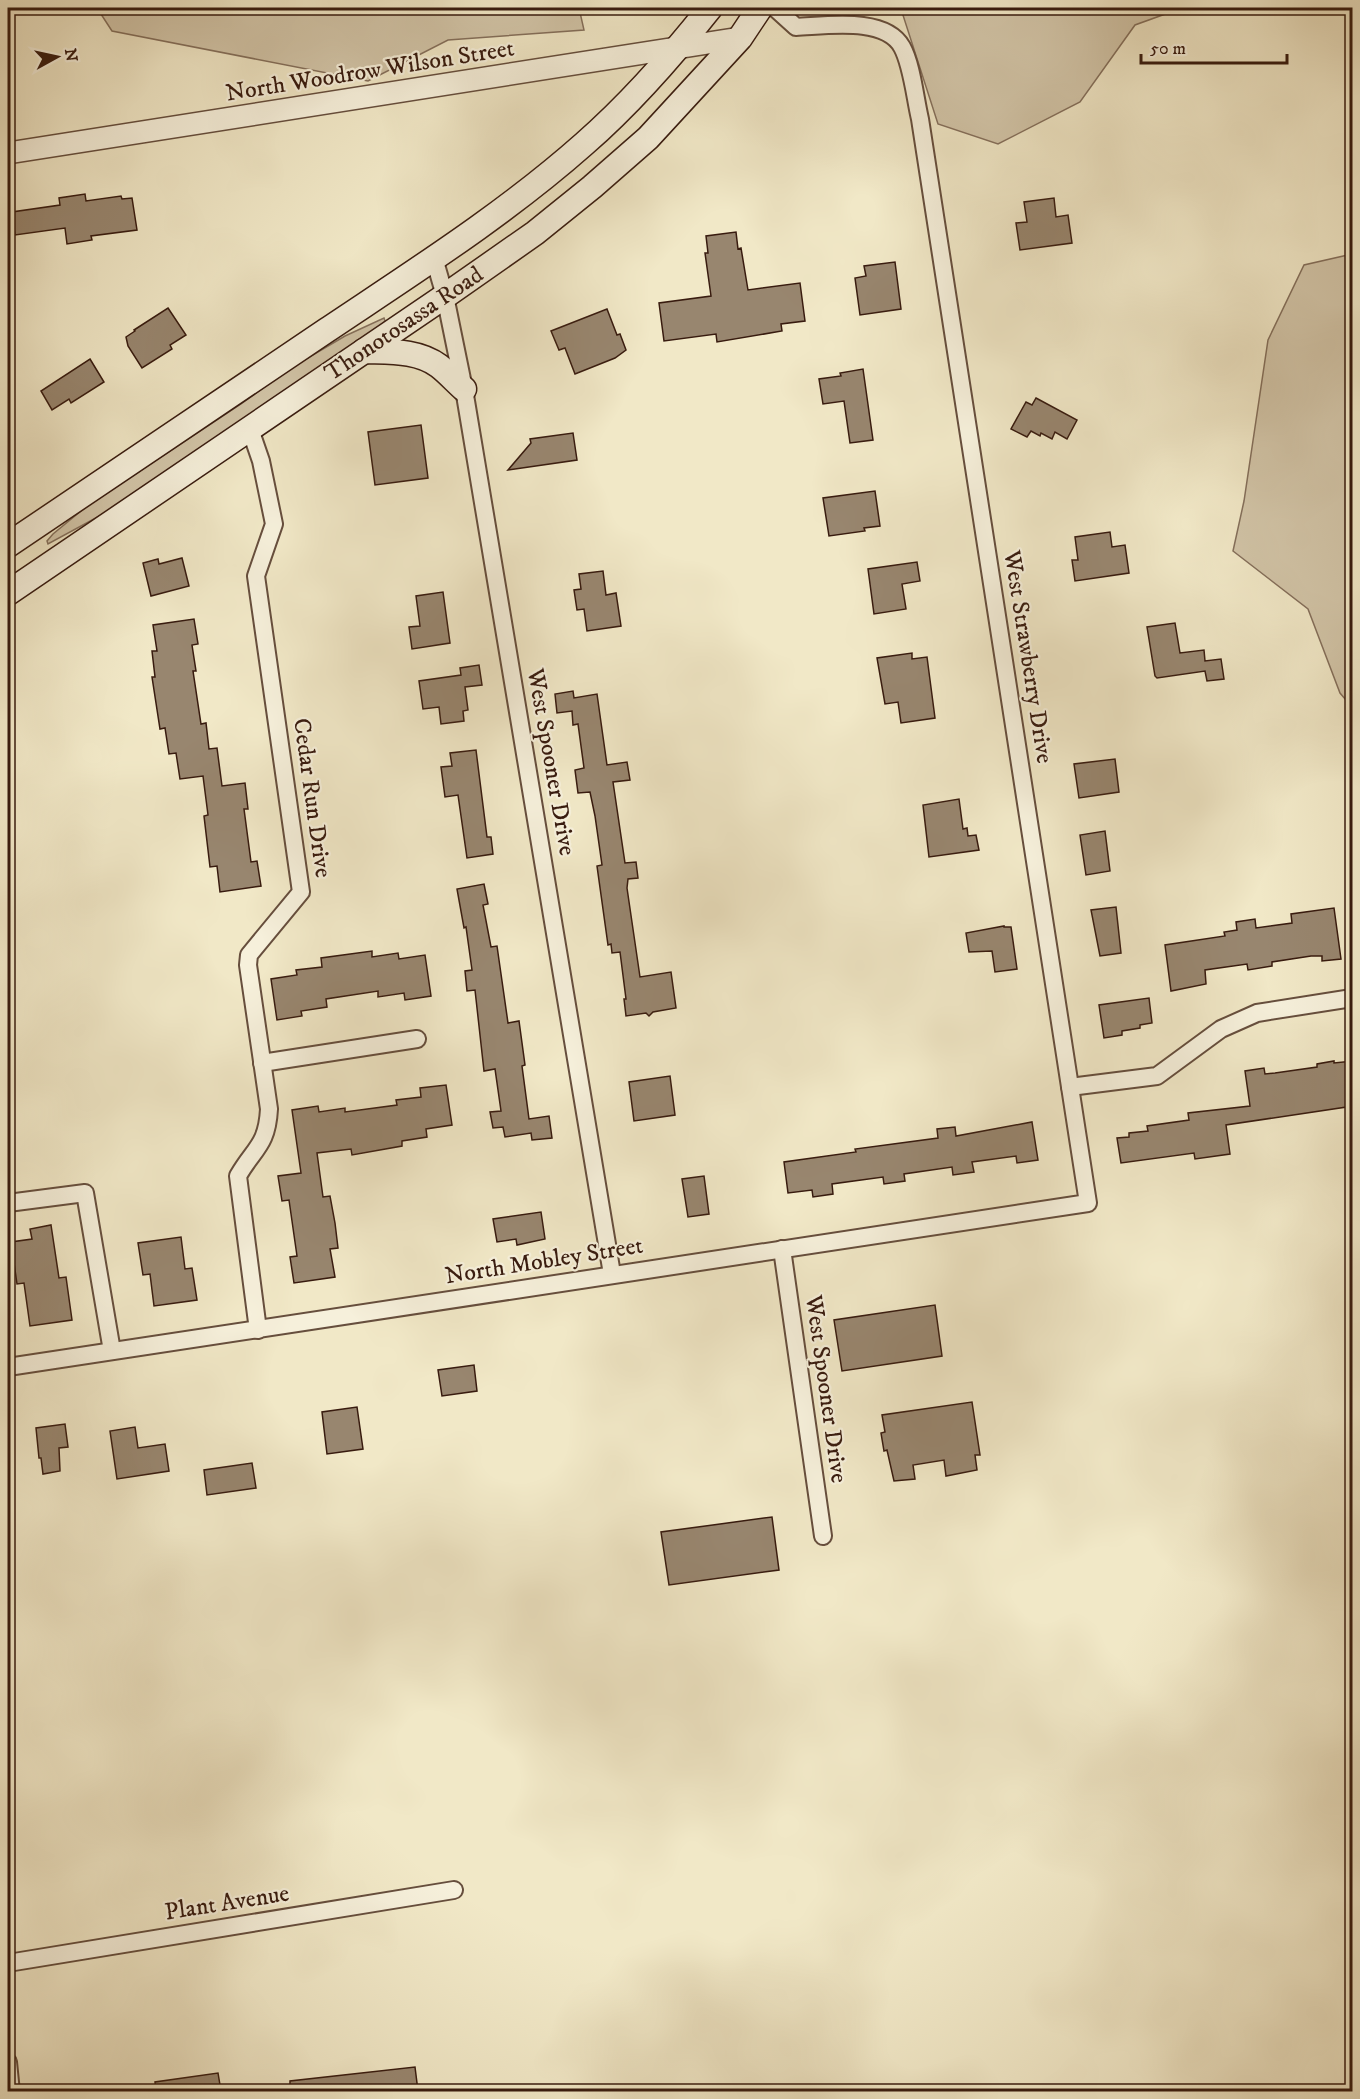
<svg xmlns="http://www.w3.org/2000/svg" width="1360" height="2099" font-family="'IM FELL DW Pica',serif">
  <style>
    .green { fill: #d2c5a8; stroke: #85705c; stroke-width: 1.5 }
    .building { fill: #98866f; stroke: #381b0f; stroke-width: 1.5 }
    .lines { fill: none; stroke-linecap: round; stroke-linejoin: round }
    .minor-casing { stroke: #664e3d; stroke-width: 20 }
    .tertiary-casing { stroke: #664e3d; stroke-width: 24 }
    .secondary-casing { stroke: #381b0f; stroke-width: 27 }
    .minor { stroke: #f6f0db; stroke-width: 16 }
    .tertiary { stroke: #f6f0db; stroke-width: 21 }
    .secondary { stroke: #f6f0db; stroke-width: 24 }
    .labels { text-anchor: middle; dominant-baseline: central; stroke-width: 4.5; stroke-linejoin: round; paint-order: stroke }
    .street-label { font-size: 24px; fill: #381b0f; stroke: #f6f0db }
  </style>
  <rect width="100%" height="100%" fill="#f1e8c7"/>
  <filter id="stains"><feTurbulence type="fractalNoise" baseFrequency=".00333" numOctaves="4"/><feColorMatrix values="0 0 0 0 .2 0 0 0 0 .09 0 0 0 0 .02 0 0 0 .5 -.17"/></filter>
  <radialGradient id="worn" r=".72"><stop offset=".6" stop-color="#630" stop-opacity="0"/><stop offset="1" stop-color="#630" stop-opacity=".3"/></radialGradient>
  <!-- green -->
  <g class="green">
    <polygon points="97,8 579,8 584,30 448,40 368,81 112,31"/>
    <polygon points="892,8 1182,8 1135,25 1080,102 998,144 938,124 902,12"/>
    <polygon points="1352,254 1352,707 1340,693 1308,609 1233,551 1244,501 1268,340 1304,265"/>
    <polygon points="384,318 385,321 382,325 105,513 48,544 47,541 53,534 87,506 241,404 289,369 345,336"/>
  </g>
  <!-- building -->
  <g class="building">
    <polygon points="85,194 86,201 121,196 122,199 132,198 137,230 91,236 92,240 67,244 65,228 15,235 12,212 60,205 59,198"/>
    <polygon points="1054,198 1056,217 1068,215 1072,243 1020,250 1016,223 1027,222 1024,202"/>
    <polygon points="736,232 738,249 741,248 748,290 800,283 805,321 781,324 782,331 717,342 716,334 664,341 659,303 711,296 705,253 708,253 706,236"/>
    <polygon points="895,262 901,309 860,315 855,278 866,276 864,266"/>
    <polygon points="168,308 186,335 170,345 172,349 142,368 128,346 126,337 135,331 134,330"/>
    <polygon points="607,309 617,335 620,334 626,350 615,358 575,374 565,348 559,350 551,331"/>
    <polygon points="90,359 104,382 71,403 69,399 52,410 41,391"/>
    <polygon points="863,369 873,440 850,443 844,401 823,404 819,379 841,376 840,373"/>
    <polygon points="1036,398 1077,420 1067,439 1055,432 1052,439 1041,433 1040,436 1031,431 1027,437 1011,429 1026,402 1032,405"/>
    <polygon points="421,425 428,478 375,485 368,432"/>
    <polygon points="573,433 577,460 508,470 531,443 530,439"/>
    <polygon points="875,491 880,526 864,528 865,531 829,536 823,498"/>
    <polygon points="1110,532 1112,547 1125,545 1129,573 1075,581 1072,560 1078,560 1075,537"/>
    <polygon points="182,558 189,586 151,596 143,563 158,559 159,564"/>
    <polygon points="917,562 920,581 902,584 906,609 874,614 868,569"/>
    <polygon points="603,571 606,595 616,593 621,626 587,631 584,609 577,610 574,590 581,589 579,574"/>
    <polygon points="443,592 450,643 412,649 409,627 420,626 416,596"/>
    <polygon points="194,619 198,644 192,645 196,671 193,671 201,724 206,723 209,749 217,748 222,786 245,783 248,809 244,809 251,862 257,861 261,886 220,892 217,866 210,867 204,816 208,815 203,776 180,779 176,753 169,754 165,728 160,729 152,677 155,677 152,651 157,651 153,625"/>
    <polygon points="1175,623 1180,653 1204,650 1205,661 1221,659 1224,679 1207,681 1205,671 1157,678 1155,676 1147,627"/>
    <polygon points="912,653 912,659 927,657 935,718 901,723 898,702 885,704 877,658"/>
    <polygon points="479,665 482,685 465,687 468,710 463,711 464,721 441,724 439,707 423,709 419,681 461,675 460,668"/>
    <polygon points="573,691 574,698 597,694 607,765 627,762 630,780 613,782 625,863 636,862 638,878 628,879 627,888 640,977 671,972 676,1008 653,1012 649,1016 646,1013 626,1016 624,999 626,999 620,952 612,953 611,944 608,945 597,866 602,865 595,816 590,792 578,793 575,770 584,768 578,724 573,725 572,711 557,713 555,694"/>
    <polygon points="476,750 487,837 491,837 493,854 467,858 458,795 445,797 441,767 452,766 450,753"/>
    <polygon points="1115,759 1119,792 1079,798 1074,764"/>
    <polygon points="959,799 963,829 967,828 968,836 976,835 979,850 929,857 923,805"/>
    <polygon points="1105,831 1110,871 1086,875 1080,835"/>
    <polygon points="484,884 488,904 483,905 491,947 497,946 508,1023 519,1021 525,1065 522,1066 529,1119 549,1116 552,1138 532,1140 531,1133 505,1137 503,1127 493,1128 490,1112 501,1111 495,1069 484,1071 475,990 467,991 465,971 472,970 466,927 464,928 457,889"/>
    <polygon points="1116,907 1121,953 1100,956 1091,910"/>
    <polygon points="1334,908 1341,959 1322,961 1322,956 1311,956 1272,962 1272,966 1248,970 1247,964 1205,970 1206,984 1171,991 1165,945 1225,936 1224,932 1237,930 1236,922 1255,919 1256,928 1292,923 1291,914"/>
    <polygon points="1004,926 1004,927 1011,927 1017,969 995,972 992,951 969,952 966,933"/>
    <polygon points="372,951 372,957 398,953 399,959 425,955 431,996 405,1000 404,993 378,997 378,991 326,999 327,1007 301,1011 302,1016 277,1020 271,979 297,975 296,970 322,967 321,958"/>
    <polygon points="1149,998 1152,1023 1140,1025 1140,1028 1122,1031 1122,1035 1104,1038 1099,1005"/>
    <polygon points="1334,1061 1334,1063 1353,1061 1353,1106 1226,1125 1230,1154 1195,1159 1194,1153 1121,1163 1117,1138 1129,1137 1129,1133 1148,1131 1147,1126 1189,1120 1188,1113 1250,1106 1245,1071 1264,1068 1265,1074 1275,1073 1317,1067 1317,1064"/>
    <polygon points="670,1076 675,1115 634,1121 629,1082"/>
    <polygon points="446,1085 452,1125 426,1129 427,1137 402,1141 402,1146 352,1155 351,1149 317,1153 323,1197 330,1196 335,1223 338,1248 330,1249 335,1277 294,1283 290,1257 297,1256 289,1200 282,1201 278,1176 301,1173 292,1110 318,1106 319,1112 345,1108 345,1112 397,1105 396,1100 421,1097 420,1088"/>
    <polygon points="1032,1122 1038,1160 1017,1163 1016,1156 972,1162 974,1172 953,1175 952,1167 904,1174 905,1181 884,1184 883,1177 832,1184 833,1194 813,1197 812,1190 788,1193 784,1162 856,1152 855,1149 938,1138 937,1129 955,1127 956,1136"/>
    <polygon points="704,1176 709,1214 688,1217 682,1179"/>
    <polygon points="541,1212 545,1239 517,1245 516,1239 497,1242 493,1219"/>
    <polygon points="51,1225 59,1278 66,1277 72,1320 30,1326 24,1283 17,1284 11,1242 32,1239 30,1229"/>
    <polygon points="181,1237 185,1269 192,1268 197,1300 154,1306 150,1274 143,1275 138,1243"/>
    <polygon points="935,1305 942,1356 842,1371 834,1320"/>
    <polygon points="474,1365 477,1391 442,1396 438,1370"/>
    <polygon points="972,1402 980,1455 975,1455 977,1470 946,1476 944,1460 913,1465 915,1479 894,1481 887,1450 884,1451 881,1433 885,1432 882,1415"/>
    <polygon points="357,1407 363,1449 327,1454 322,1412"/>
    <polygon points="65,1424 68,1447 59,1448 60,1471 43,1474 41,1458 39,1458 36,1428"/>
    <polygon points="135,1427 138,1448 165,1444 169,1471 117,1479 110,1431"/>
    <polygon points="252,1463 256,1488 207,1495 204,1470"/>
    <polygon points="772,1517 779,1570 669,1585 661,1532"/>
    <polygon points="415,2067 418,2091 290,2091 290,2081"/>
    <polygon points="218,2073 221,2091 156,2091 155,2082"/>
  </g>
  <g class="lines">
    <defs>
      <g id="minor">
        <polyline points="434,258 445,296 464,389 612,1274"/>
        <path d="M250,429L261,461L274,524L256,576L301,892L249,955L248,965L269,1109C267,1146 254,1148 238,1176L258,1330"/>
        <polyline points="262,1063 417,1039"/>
        <polyline points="1070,1087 1157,1076 1221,1029 1257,1013 1352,998"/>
        <polyline points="8,1203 85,1193 112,1351"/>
        <polyline points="782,1249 823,1536"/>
        <path d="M8,1367L1088,1203L920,119C915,98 912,65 902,47C885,16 825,26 796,27L775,8"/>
        <polyline points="8,1963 454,1890"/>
        <polyline points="8,2062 11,2092"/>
      </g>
      <polyline id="tertiary" points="8,153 740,38"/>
      <g id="secondary">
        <path d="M364,351C389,352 418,350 439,366C448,373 456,382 464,389"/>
        <path d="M8,545C114,473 221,402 327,330C415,271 505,214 584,144C631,103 672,56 710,8"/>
        <polyline points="8,593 445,296 535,233 592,187 648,138 740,38 760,8"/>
      </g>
    </defs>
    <!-- minor casing -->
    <use href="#minor" class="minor-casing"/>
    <!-- tertiary casing -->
    <use href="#tertiary" class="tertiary-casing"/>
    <!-- secondary casing -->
    <use href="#secondary" class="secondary-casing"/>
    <!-- minor -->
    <use href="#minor" class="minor"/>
    <!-- tertiary -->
    <use href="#tertiary" class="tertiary"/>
    <!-- secondary -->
    <use href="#secondary" class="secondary"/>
  </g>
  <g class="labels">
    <!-- street labels -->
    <g class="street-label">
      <text transform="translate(370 71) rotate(-9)">North Woodrow Wilson Street</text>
      <text transform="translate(404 324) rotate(-34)">Thonotosassa Road</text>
      <text transform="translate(1028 657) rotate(81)">West Strawberry Drive</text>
      <text transform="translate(551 762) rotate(80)">West Spooner Drive</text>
      <text transform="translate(312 798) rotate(82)">Cedar Run Drive</text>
      <text transform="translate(544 1261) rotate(-9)">North Mobley Street</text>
      <text transform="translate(826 1389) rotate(82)">West Spooner Drive</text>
      <text transform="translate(227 1903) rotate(-9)">Plant Avenue</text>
    </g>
  </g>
  <!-- margin -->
  <rect width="1360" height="2099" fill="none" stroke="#f1e8c7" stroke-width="30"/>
  <rect x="9" y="9" width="1342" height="2081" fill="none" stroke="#381b0f" stroke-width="3"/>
  <rect x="15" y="15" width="1330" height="2069" fill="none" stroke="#381b0f" stroke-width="1.5"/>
  <!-- north arrow -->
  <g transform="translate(57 57) rotate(82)" stroke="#f6f0db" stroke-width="4.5" paint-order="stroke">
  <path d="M0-4.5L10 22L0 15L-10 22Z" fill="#381b0f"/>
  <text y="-9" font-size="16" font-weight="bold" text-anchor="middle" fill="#381b0f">N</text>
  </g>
  <!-- scale -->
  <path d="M1141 54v9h146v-9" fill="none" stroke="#381b0f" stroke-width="3"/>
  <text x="1150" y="54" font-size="18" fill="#381b0f" stroke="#f6f0db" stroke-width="4.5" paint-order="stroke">50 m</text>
  <rect width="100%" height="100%" filter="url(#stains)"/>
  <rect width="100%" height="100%" fill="url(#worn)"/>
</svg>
